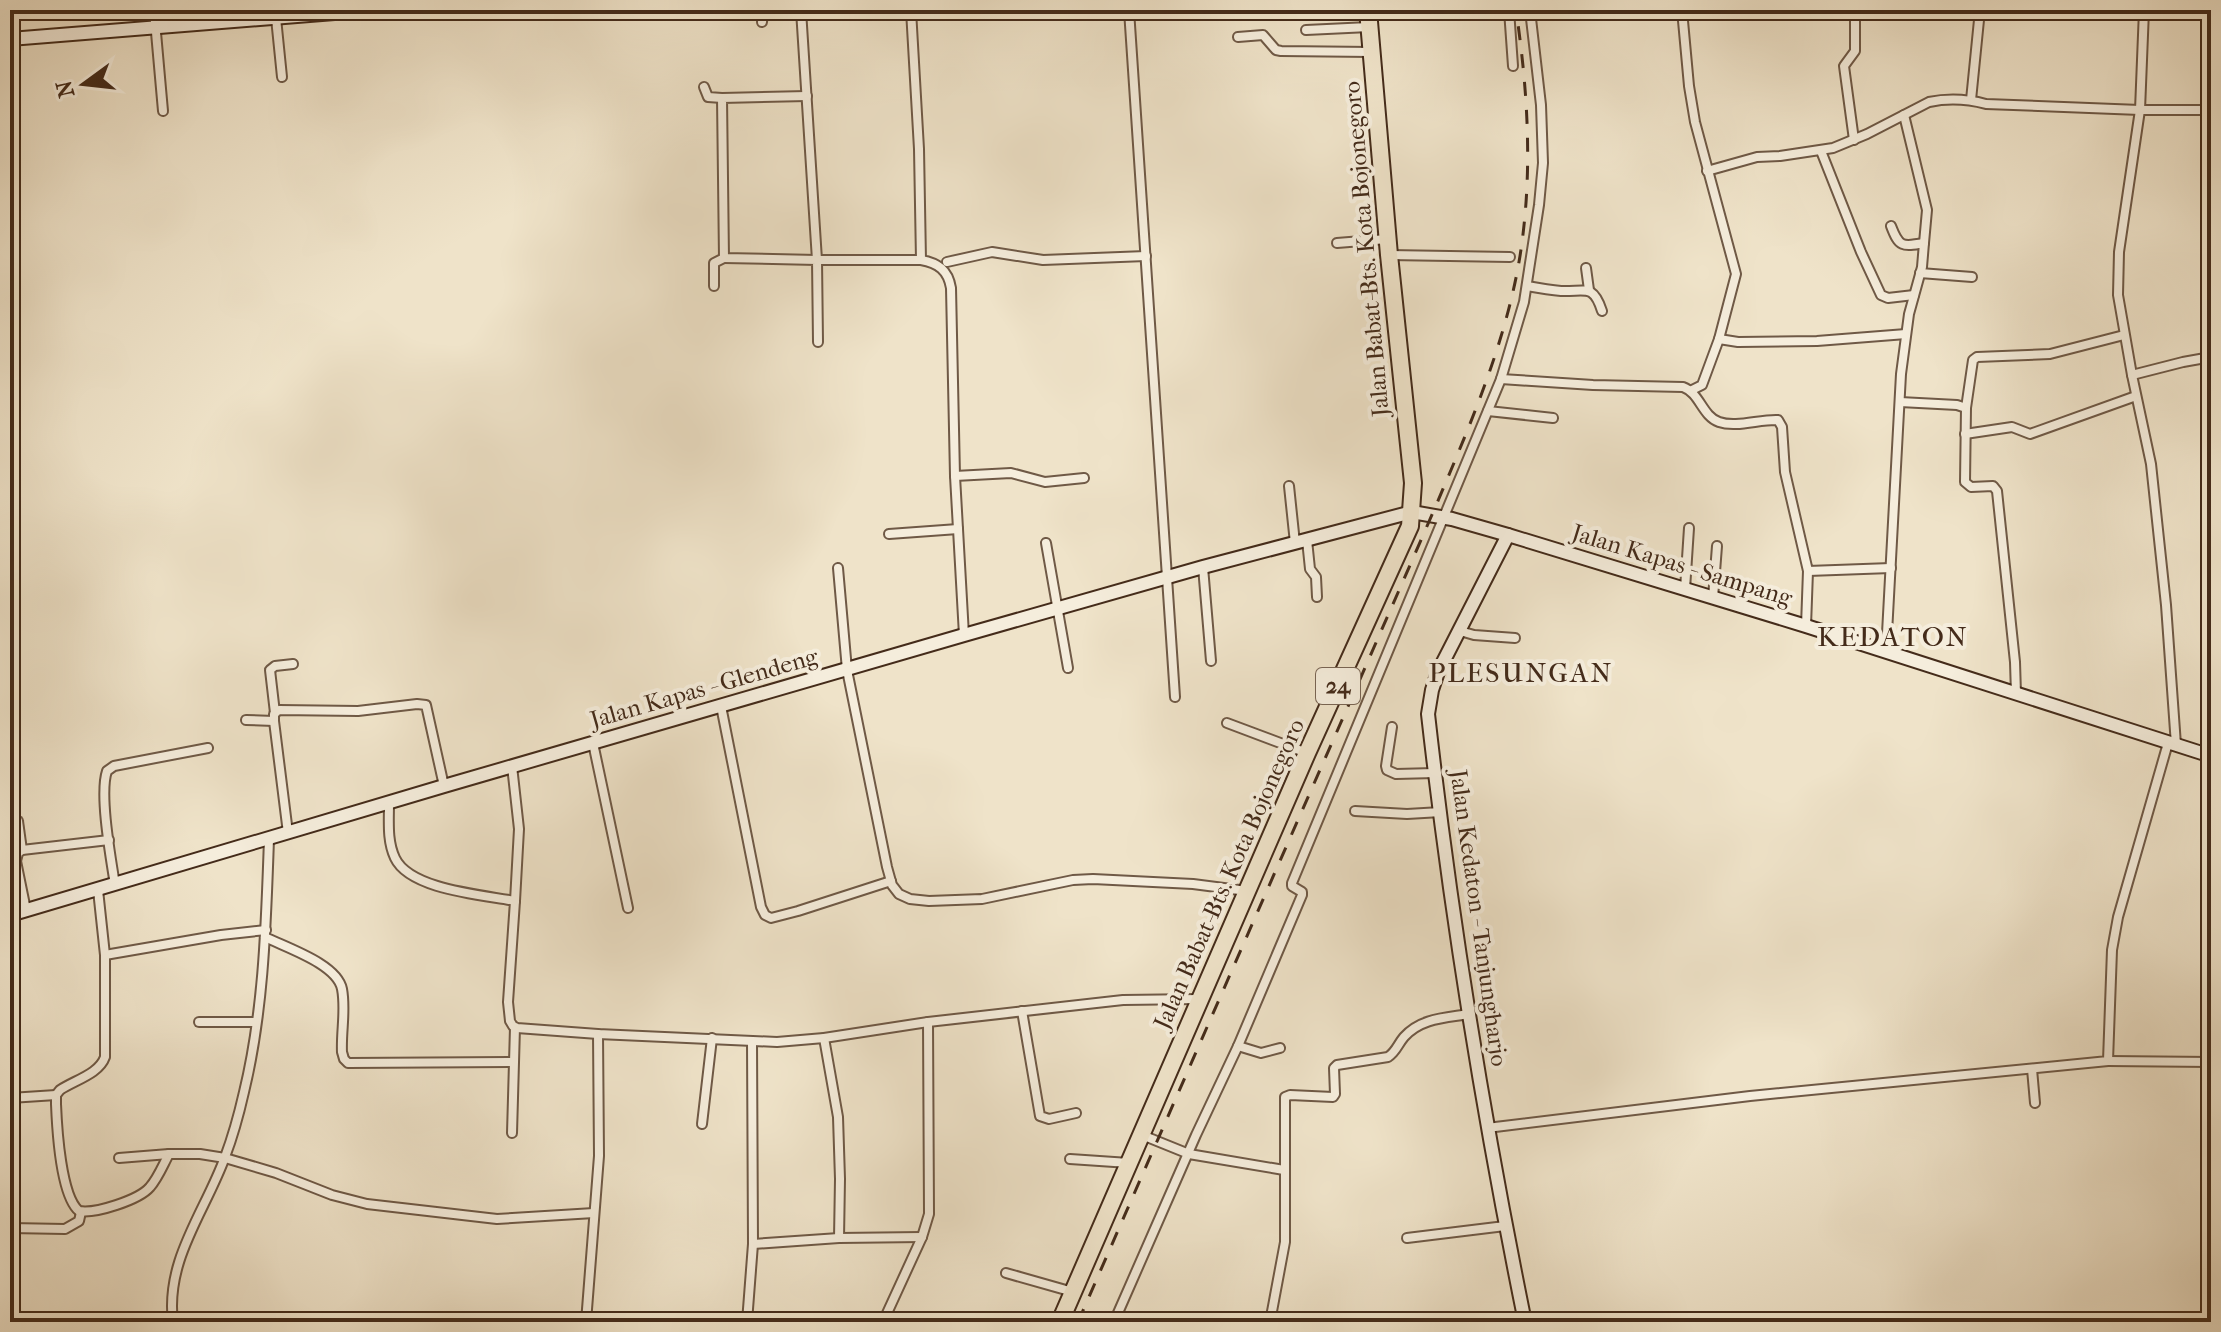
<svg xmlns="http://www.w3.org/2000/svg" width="2221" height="1332" font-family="'IM FELL French Canon',serif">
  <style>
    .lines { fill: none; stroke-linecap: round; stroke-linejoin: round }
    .street-casing { stroke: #6f5946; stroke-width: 12 }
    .secondary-casing { stroke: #442b1a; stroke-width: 16 }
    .highway-casing { stroke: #442b1a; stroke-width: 20 }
    .street { stroke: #f5eddc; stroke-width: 8 }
    .secondary { stroke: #f5eddc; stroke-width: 12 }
    .highway { stroke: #efe3c9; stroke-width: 16 }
    .rail { stroke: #442b1a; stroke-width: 3; stroke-dasharray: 14 14; stroke-linecap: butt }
    .labels { text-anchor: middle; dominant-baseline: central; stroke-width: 8; stroke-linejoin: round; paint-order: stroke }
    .shield { fill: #f5eddc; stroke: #796554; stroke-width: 2 }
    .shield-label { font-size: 22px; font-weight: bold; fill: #442b1a }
    .street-label { font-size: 24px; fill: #442b1a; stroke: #f5eddc }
    .quarter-label { font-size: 28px; letter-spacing: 2px; fill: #442b1a; stroke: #f5eddc }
  </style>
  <rect width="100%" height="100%" fill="#efe3c9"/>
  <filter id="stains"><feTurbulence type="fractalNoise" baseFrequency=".0025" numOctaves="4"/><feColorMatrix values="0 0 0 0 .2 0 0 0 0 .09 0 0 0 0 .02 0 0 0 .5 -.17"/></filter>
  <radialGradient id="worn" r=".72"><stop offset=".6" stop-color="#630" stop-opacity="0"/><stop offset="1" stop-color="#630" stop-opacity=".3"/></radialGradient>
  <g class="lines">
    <defs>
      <g id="street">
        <polyline points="154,10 163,111"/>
        <polyline points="801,10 817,260 921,260"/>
        <path d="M911,10L919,149L921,260C938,263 948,270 951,288L955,476L964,635"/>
        <polyline points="1129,10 1175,697"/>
        <polyline points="1509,10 1513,66"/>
        <polyline points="1682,10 1689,86 1695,122 1736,274 1719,339 1702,385 1692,390"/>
        <polyline points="2144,10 2140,110 2119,252 2118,295 2132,375 2151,464 2166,605 2176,745"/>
        <polyline points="276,18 282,77"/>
        <polyline points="762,22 763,10"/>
        <polyline points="1306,30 1369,27"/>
        <polyline points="1238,37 1263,35 1276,50 1281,51 1371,52"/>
        <polyline points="704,87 708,97 722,98"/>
        <polyline points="807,96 722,98 724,258 817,260 818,342"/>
        <polyline points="1971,100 1980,10"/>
        <polyline points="1904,115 1927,210 1924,243"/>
        <polyline points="1854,140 1844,66 1855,51 1855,19 1860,10"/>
        <polyline points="1821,151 1861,252 1881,295 1888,298 1914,295"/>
        <path d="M1707,171L1757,157L1780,156L1833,148L1867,134L1929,102C1949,98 1967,99 1986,104L2140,110H2211"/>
        <polyline points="1337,243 1387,239"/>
        <polyline points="1389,255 1510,257"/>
        <polyline points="947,262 992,252 1043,260 1146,256"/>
        <polyline points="1586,268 1589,290"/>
        <polyline points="1920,273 1972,277"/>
        <polyline points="714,286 714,263 724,258"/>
        <path d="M1527,286C1538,288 1549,290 1561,291C1585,292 1593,283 1602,311"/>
        <polyline points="1719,339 1738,342 1817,341 1906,334"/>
        <polyline points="2132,375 2183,362 2211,357"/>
        <path d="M1501,379L1593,385L1683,387C1700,393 1702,416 1719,422C1736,428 1760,419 1778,420L1782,427L1785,472L1808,571L1891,568"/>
        <polyline points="1900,402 1957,405 1966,408 1965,482 1971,487 1993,486 1997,491 2015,662 2016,694"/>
        <polyline points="1966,408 1973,360 1977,357 2050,354 2124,335"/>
        <polyline points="1488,411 1553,418"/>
        <polyline points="1965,434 2012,427 2030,434 2136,396"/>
        <polyline points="955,476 1011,473 1045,482 1084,478"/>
        <polyline points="1289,486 1295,543"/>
        <polyline points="889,534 958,529"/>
        <polyline points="1307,540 1310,569 1316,577 1317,597"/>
        <polyline points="1046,543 1068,668"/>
        <polyline points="1203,567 1211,661"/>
        <polyline points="838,568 847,670 887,867 892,885 899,894 910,899 929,901 982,899 1073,880 1093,879 1193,884 1247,891"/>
        <polyline points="1685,589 1689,528"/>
        <polyline points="1713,598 1717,546"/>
        <polyline points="1806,626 1808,571"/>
        <polyline points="1460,631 1474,635 1515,638"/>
        <path d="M1886,652L1901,374L1909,314L1922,267L1924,243C1902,247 1899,247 1891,226"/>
        <polyline points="721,706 761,907 765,915 771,918 798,911 891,881"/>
        <polyline points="275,713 270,670 275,666 293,664"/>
        <polyline points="246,720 274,721"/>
        <polyline points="1227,723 1307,753"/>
        <polyline points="1392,727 1386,766 1387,770 1396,774 1435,773"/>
        <polyline points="593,743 628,908"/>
        <polyline points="512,766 519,829 515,901"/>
        <path d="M389,803C389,822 387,841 395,858C410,890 484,895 515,901L508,1002L510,1021L513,1026L517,1028L598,1034L777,1042L824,1038L928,1022L1123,1000L1199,999"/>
        <polyline points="1355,811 1407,814 1441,812"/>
        <polyline points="18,821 22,850"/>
        <polyline points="288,833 274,721 274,714 279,710 358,711 417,704 426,705 444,786"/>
        <path d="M115,885C111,859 99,794 107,771L114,766L208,748"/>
        <path d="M98,890L105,955V1057C99,1074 75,1080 60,1090L56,1095V1104C57,1129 61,1196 79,1211C95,1214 139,1200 150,1187C158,1178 163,1165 169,1154H200L225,1158L276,1173L332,1195L367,1204L497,1219L594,1213"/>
        <polyline points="26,910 16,861 18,853 22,850 109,840"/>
        <path d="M265,937C287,948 337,964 342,989C346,1010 341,1031 342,1052L344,1059L348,1063L513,1062"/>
        <polyline points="105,955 221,935 266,930"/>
        <polyline points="1022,1011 1040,1116 1049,1119 1076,1113"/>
        <polyline points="199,1022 256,1022"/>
        <polyline points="824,1038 838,1117 840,1179 839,1238"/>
        <polyline points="1238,1046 1261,1053 1280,1048"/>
        <polyline points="2108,1061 2211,1062"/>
        <polyline points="2032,1069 2035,1103"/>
        <polyline points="10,1098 56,1095"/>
        <polyline points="702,1124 712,1038"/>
        <polyline points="1487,1128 1750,1096 2108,1061 2112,950 2118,917 2168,743"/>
        <polyline points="512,1133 515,1027"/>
        <polyline points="1142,1135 1189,1154 1284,1170"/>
        <polyline points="119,1158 169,1154"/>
        <polyline points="1070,1159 1129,1163"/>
        <polyline points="10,1228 65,1229 79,1221 81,1212"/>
        <polyline points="1407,1238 1505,1226"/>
        <polyline points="753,1244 839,1238 922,1237"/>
        <polyline points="1006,1273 1073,1292"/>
        <path d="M173,1322C165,1260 205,1212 225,1157C233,1136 239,1114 244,1092C264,1010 266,923 269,839"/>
        <polyline points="586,1322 599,1156 598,1034"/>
        <polyline points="639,1322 639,1320"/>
        <polyline points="747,1322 753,1244 752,1042"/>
        <polyline points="883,1322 922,1237 929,1214 928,1022"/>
        <polyline points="1114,1322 1196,1135 1238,1046 1302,895 1302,892 1292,886 1292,883 1501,379 1524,302 1539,205 1543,163 1541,105 1530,10"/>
        <path d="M1270,1322L1285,1242V1097L1290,1095L1333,1097L1335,1094L1334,1068L1337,1065L1388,1057C1396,1052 1398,1044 1404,1037C1421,1018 1445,1018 1469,1014"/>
      </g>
      <g id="secondary">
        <polyline points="10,39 372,10"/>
        <path d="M1508,535L1438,672L1432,690L1428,714C1451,918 1484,1121 1525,1322"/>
        <polyline points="10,915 444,786 964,635 1203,567 1412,512 1452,519 1508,535 1806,626 2211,756"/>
      </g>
      <polyline id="highway" points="1060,1322 1307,753 1410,526 1413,483 1389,255 1368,10"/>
    </defs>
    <!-- street casing -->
    <use href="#street" class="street-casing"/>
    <!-- secondary casing -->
    <use href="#secondary" class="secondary-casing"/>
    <!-- highway casing -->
    <use href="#highway" class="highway-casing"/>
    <!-- street -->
    <use href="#street" class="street"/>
    <!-- secondary -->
    <use href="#secondary" class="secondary"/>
    <!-- highway -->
    <use href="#highway" class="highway"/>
    <!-- rail -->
    <path class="rail" d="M1078,1322C1172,1107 1266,892 1361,677C1391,608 1422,539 1451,470C1480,401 1508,330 1520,256C1533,173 1528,92 1516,10"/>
  </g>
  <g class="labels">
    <!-- shield labels -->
    <rect class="shield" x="1316" y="668" width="44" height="36" rx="6"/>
    <g class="shield-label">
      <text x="1338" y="686">24</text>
    </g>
    <!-- street labels -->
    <g class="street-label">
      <text transform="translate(1366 249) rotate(-95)">Jalan Babat-Bts. Kota Bojonegoro</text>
      <text transform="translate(1682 565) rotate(17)">Jalan Kapas - Sampang</text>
      <text transform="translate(704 688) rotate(-16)">Jalan Kapas - Glendeng</text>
      <text transform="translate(1229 874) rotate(-66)">Jalan Babat-Bts. Kota Bojonegoro</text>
      <text transform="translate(1479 918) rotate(82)">Jalan Kedaton - Tanjungharjo</text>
    </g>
    <!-- quarter labels -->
    <g class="quarter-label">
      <text x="1893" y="636">KEDATON</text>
      <text x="1521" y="672">PLESUNGAN</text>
    </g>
  </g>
  <!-- margin -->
  <rect width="2221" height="1332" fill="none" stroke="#efe3c9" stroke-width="40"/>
  <rect x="12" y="12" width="2197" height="1308" fill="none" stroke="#442b1a" stroke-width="4"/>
  <rect x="20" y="20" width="2181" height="1292" fill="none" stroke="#442b1a" stroke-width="2"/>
  <!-- north arrow -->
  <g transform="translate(84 84) rotate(255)" stroke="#f5eddc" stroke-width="6" paint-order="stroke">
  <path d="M0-6L14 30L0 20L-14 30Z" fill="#442b1a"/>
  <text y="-12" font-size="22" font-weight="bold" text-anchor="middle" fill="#442b1a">N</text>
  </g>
  <rect width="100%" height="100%" filter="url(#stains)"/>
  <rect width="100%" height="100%" fill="url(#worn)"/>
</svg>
